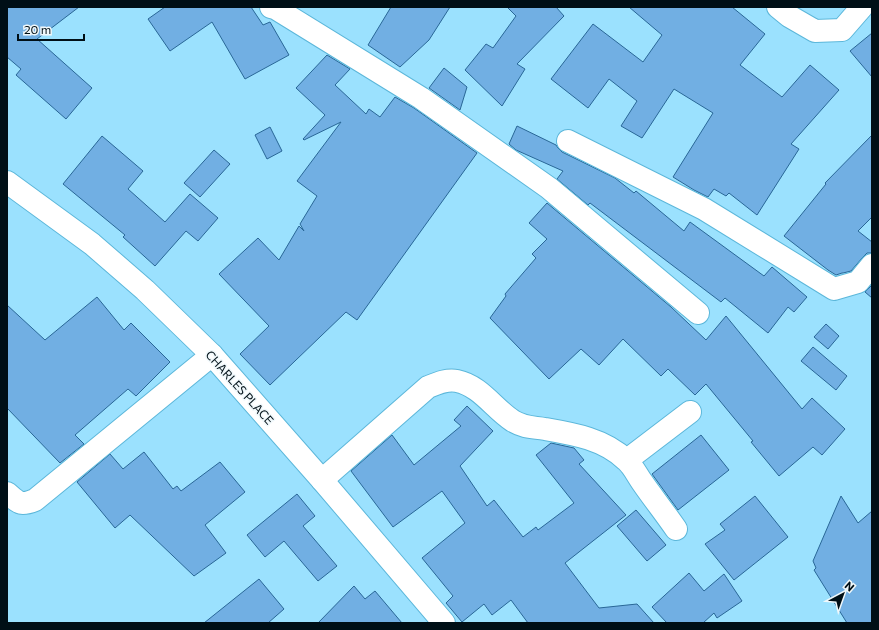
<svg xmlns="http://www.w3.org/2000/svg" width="879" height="630" font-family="Commissioner,sans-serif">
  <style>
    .building { fill: #71afe3; stroke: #296797 }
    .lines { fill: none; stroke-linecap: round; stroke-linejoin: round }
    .minor-casing { stroke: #5cb7da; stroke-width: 24 }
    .minor { stroke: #fff; stroke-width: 22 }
    .labels { text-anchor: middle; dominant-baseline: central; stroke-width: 3; stroke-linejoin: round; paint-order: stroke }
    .street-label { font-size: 12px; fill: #000f16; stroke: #f0f8fb }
  </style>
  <rect width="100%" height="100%" fill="#9be1fe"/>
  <!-- building -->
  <g class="building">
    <polygon points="7,7 79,7 37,39 92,88 66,119 16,75 21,69 7,57"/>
    <polygon points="165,7 251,7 263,25 270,22 289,55 245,79 212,22 170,51 148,19"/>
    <polygon points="391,7 450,7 429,40 400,67 368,45"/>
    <polygon points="507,7 556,7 564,16 517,64 525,69 502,106 465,70 486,44 493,48 516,16"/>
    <polygon points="629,7 732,7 765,34 740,65 782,97 810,65 839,90 791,144 799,149 757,215 729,193 726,196 714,189 708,197 694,190 673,177 713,113 674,89 642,138 621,126 637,101 609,79 588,108 551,79 593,24 643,62 662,35"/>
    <polygon points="872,33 872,77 850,51"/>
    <polygon points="327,55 350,69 335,85 366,114 369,109 380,117 395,97 414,108 477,153 357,320 346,312 270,385 240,354 269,326 219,274 258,238 279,260 299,226 304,231 300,224 317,196 297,181 341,122 304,140 303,139 325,115 296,88"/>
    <polygon points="444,68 467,87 460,110 429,88"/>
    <polygon points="517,126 556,145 558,148 562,152 615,178 634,193 636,191 684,231 690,222 764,276 772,267 807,297 794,312 788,307 768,333 725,298 721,302 590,203 588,205 557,179 563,171 516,150 509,144"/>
    <polygon points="270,127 282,151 267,159 255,135"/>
    <polygon points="872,135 872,217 858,231 872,242 872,253 867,253 863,257 851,271 843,273 842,273 836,275 828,270 784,236 826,184 825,183"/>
    <polygon points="102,136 143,171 128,189 165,222 190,194 218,218 198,241 186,231 155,266 123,237 125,235 63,184"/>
    <polygon points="214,150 230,164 200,197 184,183"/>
    <polygon points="547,203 671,307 706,340 726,316 802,409 812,398 845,429 822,455 813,447 779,476 751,442 753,441 706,384 695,395 668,369 661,376 623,339 599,365 581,349 549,379 490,318 506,296 505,294 536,258 532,254 547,239 529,223"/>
    <polygon points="872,285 872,298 865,292"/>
    <polygon points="97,297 124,330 131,323 170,362 136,396 128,389 75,435 84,444 60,463 7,408 7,305 45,340"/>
    <polygon points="826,324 839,336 828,349 814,337"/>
    <polygon points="813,347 847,376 836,390 801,361"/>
    <polygon points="467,406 493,431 460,466 487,506 494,500 523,537 536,527 538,530 574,503 536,455 551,443 574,448 584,460 579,464 626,515 565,563 599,608 637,604 654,623 528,623 511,600 492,615 484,604 462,622 446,603 453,596 422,558 465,523 442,491 393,527 351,471 392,435 414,465 461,426 454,420"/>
    <polygon points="701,435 729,470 678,510 652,474"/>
    <polygon points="144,452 173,489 177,486 181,491 220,462 245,492 205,525 226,553 194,576 130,515 115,528 77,482 110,454 123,469"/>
    <polygon points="297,494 315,516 303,526 337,566 318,581 284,541 265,557 247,535"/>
    <polygon points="755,496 788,537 734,580 705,544 725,530 720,524"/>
    <polygon points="841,496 858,523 872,511 872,623 847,623 814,570 816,568 813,561"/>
    <polygon points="636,510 666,545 647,561 617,526"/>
    <polygon points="689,573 704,591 724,574 742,601 717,618 714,613 703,623 667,623 652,607"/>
    <polygon points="259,579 284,609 268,623 204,623"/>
    <polygon points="354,586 365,599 375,591 402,623 318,623"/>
  </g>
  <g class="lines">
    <defs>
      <g id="minor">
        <polyline points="271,7 275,8 421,98 549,188 698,313"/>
        <polyline points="778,7 789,16 815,31 842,30 862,7"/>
        <polyline points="568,141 704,209 834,289 858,282 872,265"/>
        <polyline points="7,182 92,244 145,290 212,355 322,480 444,623"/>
        <polyline points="627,460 690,412"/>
        <path d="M322,480L428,387C438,383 447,379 457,381C481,386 494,409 513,421C525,428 533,427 545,429C574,434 604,439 626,460C633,466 637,475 642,482C653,498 665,513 676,529"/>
        <path d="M7,493C19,503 20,506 35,500L212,355"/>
      </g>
    </defs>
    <!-- minor casing -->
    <use href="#minor" class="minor-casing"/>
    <!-- minor -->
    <use href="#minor" class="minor"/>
  </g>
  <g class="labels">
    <!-- street labels -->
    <g class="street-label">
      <text transform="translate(240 387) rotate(48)">CHARLES PLACE</text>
    </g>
  </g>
  <!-- border -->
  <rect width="879" height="630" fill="none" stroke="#000f16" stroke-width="16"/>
  <!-- north arrow -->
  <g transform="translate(843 594) rotate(41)" stroke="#f0f8fb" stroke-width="3" paint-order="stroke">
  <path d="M0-3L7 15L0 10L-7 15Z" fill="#000f16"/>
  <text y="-6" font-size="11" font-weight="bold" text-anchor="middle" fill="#000f16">N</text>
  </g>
  <!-- scale -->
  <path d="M18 34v6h66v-6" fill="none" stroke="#000f16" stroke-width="2"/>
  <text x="24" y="34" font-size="12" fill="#000f16" stroke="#f0f8fb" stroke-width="3" paint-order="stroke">20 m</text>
</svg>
